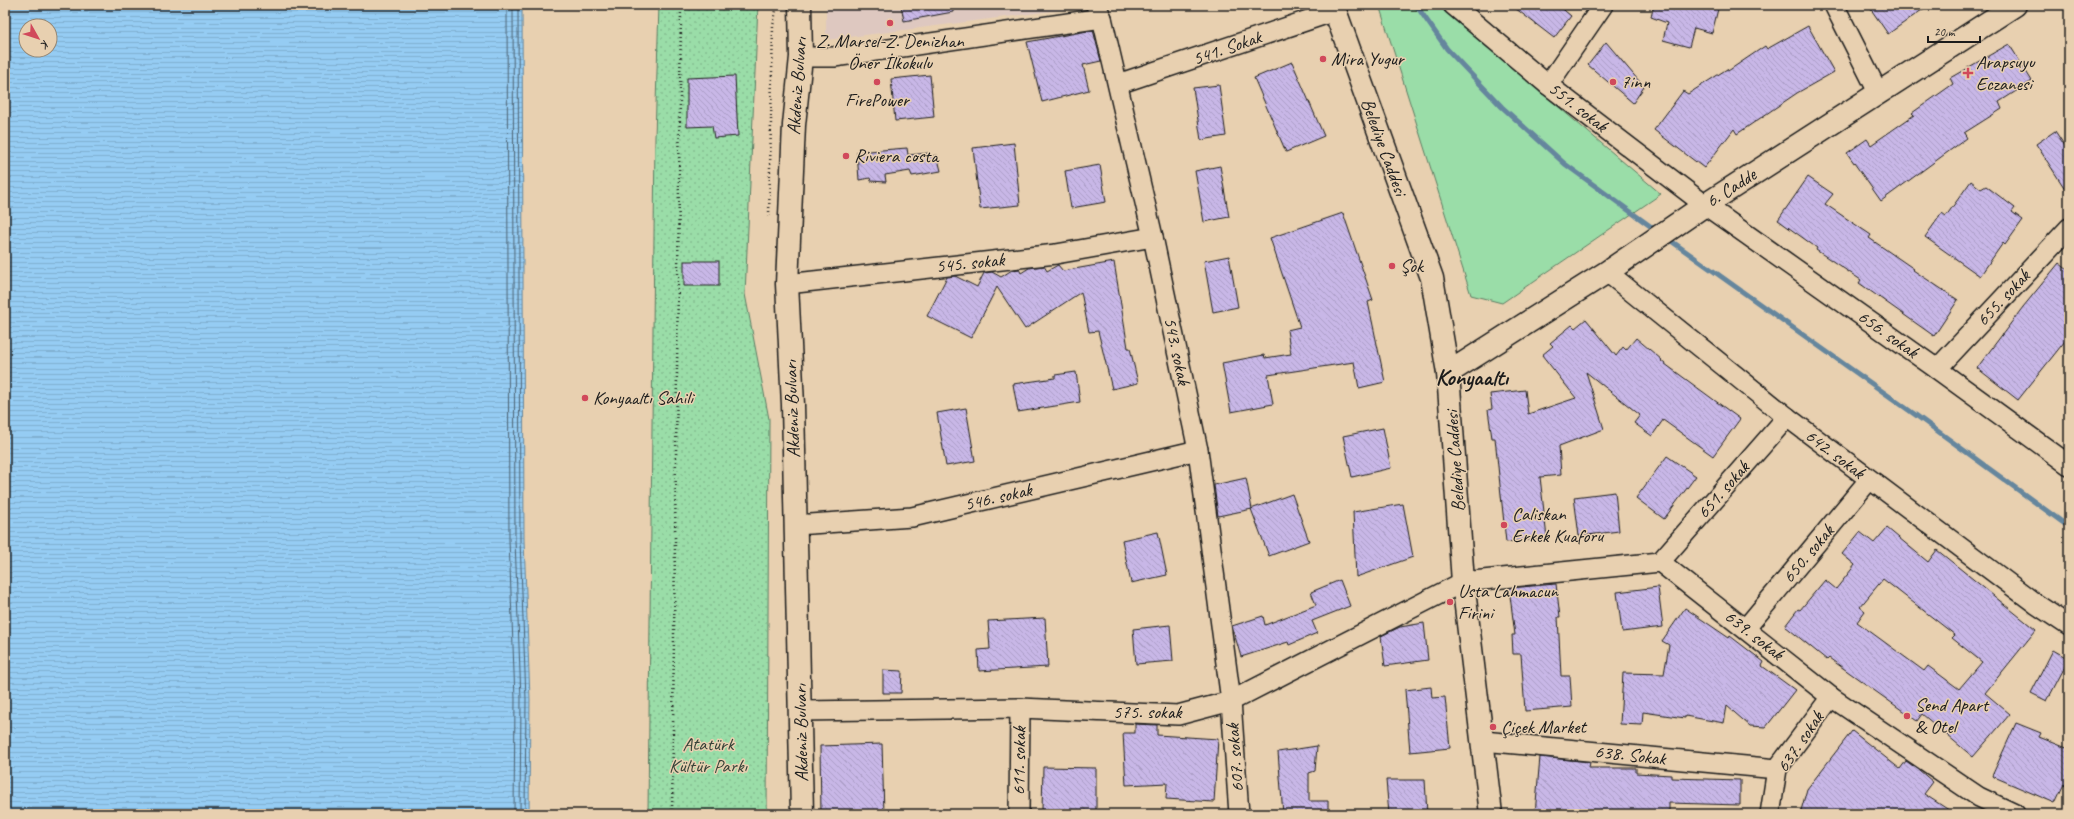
<svg xmlns="http://www.w3.org/2000/svg" width="2074" height="819" font-family="Caveat,sans-serif">
  <style>
    .built { fill: #dec8c0 }
    .grass { fill: #9adda8; stroke: #5b7c62 }
    .park { fill: url(#park-dots); stroke: #5b7c62 }
    .water { fill: url(#water-rules); stroke: #65869d; fill-rule: evenodd }
    .lines { fill: none; stroke-linecap: round; stroke-linejoin: round }
    .shore { stroke: #4c6272; stroke-width: 1 }
    .stream { stroke: #65869d; stroke-width: 5 }
    .building { fill: url(#building-back-hatch); stroke: #1c1c1c; fill-rule: evenodd }
    .street-casing { stroke: #1c1c1c; stroke-width: 22 }
    .secondary-casing { stroke: #1c1c1c; stroke-width: 25 }
    .path { stroke: #1c1c1c; stroke-width: 2.5; stroke-dasharray: 1 3; stroke-linecap: butt }
    .street { stroke: #e8d0b0; stroke-width: 19 }
    .secondary { stroke: #e8d0b0; stroke-width: 22 }
    .poi-dot { fill: #d1495b; stroke: #e8d0b0; stroke-width: 1.5 }
    .labels { text-anchor: middle; dominant-baseline: central; stroke-width: 3; stroke-linejoin: round; paint-order: stroke }
    .poi-label { font-size: 19px; fill: #1c1c1c; stroke: #e8d0b0; text-anchor: start }
    .street-label { font-size: 19px; fill: #1c1c1c; stroke: #e8d0b0 }
    .park-label { font-size: 19px; fill: #354338; stroke: #e8d0b0 }
    .district-label { font-size: 23px; font-weight: bold; fill: #1c1c1c; stroke: #e8d0b0 }
  </style>
  <defs>
    <pattern id="park-dots" width="8" height="8" patternUnits="userSpaceOnUse"><rect width="8" height="8" fill="#9adda8"/><path d="M2 2h.1M6 6h.1" fill="none" stroke="#84bd90" stroke-width="1.8" stroke-linecap="round"/></pattern>
    <pattern id="water-rules" width="6" height="5" patternUnits="userSpaceOnUse"><rect width="6" height="5" fill="#95ccf3"/><path d="M0 2.5h6" fill="none" stroke="#80afd0"/></pattern>
    <pattern id="building-back-hatch" width="6" height="6" patternUnits="userSpaceOnUse"><rect width="6" height="6" fill="#c8b7e7"/><path d="M-1 5l2 2M0 0l6 6M5-1l2 2" fill="none" stroke="#ab9dc6"/></pattern>
  </defs>
  <rect width="100%" height="100%" fill="#e8d0b0"/>
  <filter id="ink" filterUnits="userSpaceOnUse"><feTurbulence type="fractalNoise" baseFrequency=".025" numOctaves="2"/><feDisplacementMap in="SourceGraphic" scale="8" xChannelSelector="R" yChannelSelector="G"/><feConvolveMatrix kernelMatrix="1 2 1 2 8 2 1 2 1" color-interpolation-filters="sRGB"/></filter>
  <g filter="url(#ink)">
    <!-- built -->
    <polygon class="built" points="826,5 1082,5 1083,7 826,40"/>
    <!-- grass -->
    <polygon class="grass" points="1379,5 1446,5 1454,18 1661,194 1502,303 1471,295"/>
    <!-- park -->
    <polygon class="park" points="659,5 758,5 745,294 769,419 767,814 648,814 655,137"/>
    <!-- water -->
    <path class="water" d="M5,5H522L524,540L530,699L529,814H5ZM26,26H50V50H26Z"/>
    <g class="lines">
      <!-- shore -->
      <g class="shore">
        <polyline points="507,5 509,540 515,699 514,814"/>
        <polyline points="513,5 515,540 521,699 520,814"/>
        <polyline points="518,5 520,540 526,699 525,814"/>
      </g>
      <!-- stream -->
      <g class="stream">
        <polyline points="1416,5 1447,49 1502,107 1565,164 1657,231"/>
        <polyline points="1667,238 1917,416 2069,527"/>
      </g>
    </g>
    <!-- building -->
    <g class="building">
      <polygon points="901,5 953,5 953,12 904,21"/>
      <polygon points="1511,5 1558,5 1571,16 1554,38"/>
      <polygon points="1654,5 1719,5 1712,33 1694,28 1689,47 1663,40 1667,23 1651,17"/>
      <polygon points="1868,5 1929,5 1888,34"/>
      <polygon points="1808,26 1834,72 1797,93 1737,134 1734,129 1704,168 1654,130 1683,91 1688,94 1727,69 1728,71 1765,46 1767,49"/>
      <polygon points="1093,30 1101,61 1083,65 1089,90 1042,102 1027,42"/>
      <polygon points="1606,42 1644,87 1633,103 1588,65"/>
      <polygon points="2009,44 2032,81 1999,102 2002,109 1964,133 1967,138 1881,201 1847,153 1867,139 1871,145 1914,115 1912,113 1953,84 1950,78"/>
      <polygon points="1292,62 1324,136 1286,152 1254,78"/>
      <polygon points="930,75 934,117 895,121 891,79"/>
      <polygon points="735,76 738,136 714,138 712,126 687,127 687,78"/>
      <polygon points="1219,85 1226,136 1201,140 1193,88"/>
      <polygon points="2055,131 2069,152 2069,195 2036,144"/>
      <polygon points="1014,143 1020,205 980,209 973,148"/>
      <polygon points="907,148 908,155 929,153 929,157 937,155 941,171 912,176 910,171 885,175 886,182 871,181 870,178 859,180 857,152"/>
      <polygon points="1100,165 1106,202 1071,208 1065,171"/>
      <polygon points="1220,166 1229,217 1204,222 1195,171"/>
      <polygon points="1808,177 1833,194 1825,204 1871,235 1869,238 1914,269 1913,270 1958,300 1934,336 1859,283 1861,280 1816,250 1817,248 1778,220"/>
      <polygon points="1971,181 1981,189 1986,186 2015,208 2012,212 2023,220 2005,245 2003,243 1980,276 1925,237 1942,213 1946,216"/>
      <polygon points="1343,213 1373,300 1368,302 1385,382 1359,388 1354,362 1268,375 1273,404 1231,412 1222,363 1264,355 1265,358 1291,354 1287,330 1300,327 1270,238"/>
      <polygon points="1229,256 1238,307 1213,312 1204,261"/>
      <rect x="684" y="261" width="35" height="25"/>
      <polygon points="1114,262 1128,348 1130,348 1138,383 1112,389 1098,331 1089,332 1081,292 1025,329 997,287 971,338 927,316 947,277 955,276 977,287 984,273 992,272 1001,277 1012,270 1019,269 1021,273 1029,268 1044,266 1047,271 1058,265 1063,271"/>
      <polygon points="2059,263 2069,271 2069,336 2018,400 1977,368 2023,307"/>
      <polygon points="1586,319 1616,356 1623,347 1626,350 1636,338 1662,360 1661,361 1740,419 1713,456 1663,420 1652,436 1634,423 1640,415 1586,372 1604,429 1559,446 1561,475 1540,477 1547,538 1506,542 1495,438 1492,438 1488,410 1492,409 1490,394 1525,390 1528,414 1576,398 1542,355 1553,346 1550,343 1572,325 1575,328"/>
      <polygon points="1076,372 1080,402 1018,412 1013,384 1055,378 1055,375"/>
      <polygon points="966,408 975,461 946,466 937,413"/>
      <polygon points="1383,428 1391,468 1352,477 1343,436"/>
      <polygon points="1667,456 1696,476 1664,519 1636,498"/>
      <polygon points="1246,478 1252,509 1218,516 1214,485"/>
      <polygon points="1615,492 1619,531 1579,536 1574,497"/>
      <polygon points="1292,494 1309,541 1269,556 1251,509"/>
      <polygon points="1403,504 1413,557 1356,577 1353,512"/>
      <path d="M1887,528L1928,562L1937,550L2036,630L1985,693L2010,714L1973,757L1922,714L1917,721L1829,658L1827,660L1785,626L1798,609L1800,610L1825,580L1836,589L1855,565L1842,554L1860,532L1874,543ZM1883,579L1955,635L1952,638L1982,662L1959,689L1928,666L1924,671L1857,622L1865,611L1860,607Z"/>
      <polygon points="1158,532 1167,575 1131,583 1122,540"/>
      <polygon points="1340,580 1350,606 1312,621 1317,633 1289,645 1288,642 1241,657 1232,626 1263,616 1265,625 1316,605 1311,592"/>
      <polygon points="1556,584 1560,617 1558,617 1561,676 1570,676 1572,707 1525,711 1521,654 1513,654 1512,635 1515,635 1509,588"/>
      <polygon points="1658,587 1663,627 1622,632 1617,592"/>
      <polygon points="1685,608 1729,638 1730,636 1764,662 1762,666 1795,690 1766,727 1750,726 1727,706 1724,723 1685,716 1685,718 1643,712 1642,725 1620,724 1623,673 1664,674 1669,645 1662,641"/>
      <polygon points="1045,618 1048,667 979,671 978,650 990,649 988,621"/>
      <polygon points="1424,623 1428,660 1385,666 1381,636 1400,627"/>
      <polygon points="1170,625 1173,661 1136,664 1133,629"/>
      <polygon points="2053,650 2069,659 2047,701 2031,693"/>
      <polygon points="883,670 902,671 901,693 883,693"/>
      <polygon points="1431,687 1432,698 1445,697 1450,748 1410,752 1405,690"/>
      <polygon points="2016,723 2041,733 2039,737 2069,749 2069,788 2064,784 2055,803 1992,776"/>
      <polygon points="1135,724 1157,725 1157,735 1218,739 1214,802 1166,799 1167,783 1126,785 1123,733 1135,733"/>
      <polygon points="1852,731 1900,769 1906,761 1919,770 1933,782 1924,794 1955,814 1800,814 1807,789"/>
      <polygon points="882,744 884,814 821,814 820,746"/>
      <polygon points="1317,746 1315,771 1309,773 1309,801 1328,801 1328,814 1283,814 1278,752"/>
      <polygon points="1540,757 1590,762 1589,768 1636,768 1636,773 1671,775 1671,778 1740,780 1740,805 1669,803 1669,814 1535,814"/>
      <polygon points="1043,767 1096,768 1096,811 1042,810"/>
      <polygon points="1386,780 1425,780 1427,814 1389,814"/>
    </g>
    <g class="lines">
      <defs>
        <g id="street">
          <polyline points="1096,5 1102,18 1153,237 1198,450 1231,701 1239,814"/>
          <polyline points="1453,5 1548,85 1705,205 1937,369 2069,465"/>
          <polyline points="1834,5 1879,94"/>
          <polyline points="801,57 834,57 1102,18"/>
          <polyline points="1118,84 1335,11"/>
          <polyline points="1548,85 1603,5"/>
          <polyline points="1607,272 1787,417 2036,604 2069,626"/>
          <polyline points="787,284 1056,254 1153,237"/>
          <polyline points="1937,369 2069,228"/>
          <polyline points="796,525 912,517 1198,450"/>
          <polyline points="1660,562 1787,417"/>
          <polyline points="1746,628 1869,480"/>
          <polyline points="801,711 1020,708 1178,715 1231,701 1463,582 1660,562 1831,697 1979,797 2015,814"/>
          <polyline points="1483,741 1777,769"/>
          <polyline points="1019,814 1020,708"/>
          <polyline points="1770,814 1777,769 1831,697"/>
        </g>
        <g id="secondary">
          <polyline points="800,5 801,57 794,125 787,284 793,405 802,814"/>
          <polyline points="1333,5 1432,278 1448,373 1463,582 1491,814"/>
          <polyline points="1448,373 1607,272 1705,205 2015,5"/>
        </g>
      </defs>
      <!-- street casing -->
      <use href="#street" class="street-casing"/>
      <!-- secondary casing -->
      <use href="#secondary" class="secondary-casing"/>
      <!-- path -->
      <g class="path">
        <polyline points="769,216 773,26 777,5"/>
        <polyline points="672,814 681,5"/>
      </g>
      <!-- street -->
      <use href="#street" class="street"/>
      <!-- secondary -->
      <use href="#secondary" class="secondary"/>
    </g>
  </g>
  <!-- markers -->
  <g class="poi-dot">
    <circle cx="890" cy="23" r="4"/>
    <circle cx="1323" cy="59" r="4"/>
    <path d="M1966 67h4v4h4v4h-4v4h-4v-4h-4v-4h4z"/>
    <circle cx="877" cy="82" r="4"/>
    <circle cx="1613" cy="82" r="4"/>
    <circle cx="846" cy="156" r="4"/>
    <circle cx="1392" cy="266" r="4"/>
    <circle cx="585" cy="398" r="4"/>
    <circle cx="1504" cy="525" r="4"/>
    <circle cx="1450" cy="602" r="4"/>
    <circle cx="1907" cy="716" r="4"/>
    <circle cx="1493" cy="727" r="4"/>
  </g>
  <g class="labels">
    <!-- poi labels -->
    <g class="poi-label">
      <text x="890" y="41" text-anchor="middle">Z. Marsel-Z. Denizhan<tspan x="890" dy="22">Öner İlkokulu</tspan></text>
      <text x="1331" y="59">Mira Yugur</text>
      <text x="1976" y="62">Arapsuyu<tspan x="1976" dy="22">Eczanesi</tspan></text>
      <text x="1621" y="82">7inn</text>
      <text x="877" y="100" text-anchor="middle">FirePower</text>
      <text x="854" y="156">Riviera costa</text>
      <text x="1400" y="266">Şok</text>
      <text x="593" y="398">Konyaaltı Sahili</text>
      <text x="1512" y="514">Caliskan<tspan x="1512" dy="22">Erkek Kuaforu</tspan></text>
      <text x="1458" y="591">Usta Lahmacun<tspan x="1458" dy="22">Firini</tspan></text>
      <text x="1915" y="705">Send Apart<tspan x="1915" dy="22">&amp; Otel</tspan></text>
      <text x="1501" y="727">Çiçek Market</text>
    </g>
    <!-- street labels -->
    <g class="street-label">
      <text transform="translate(1227 48) rotate(-19)">541. Sokak</text>
      <text transform="translate(797 86) rotate(-86)">Akdeniz Bulvarı</text>
      <text transform="translate(1578 107) rotate(38)">551. sokak</text>
      <text transform="translate(1384 147) rotate(70)">Belediye Caddesi</text>
      <text transform="translate(1731 188) rotate(-33)">6. Cadde</text>
      <text transform="translate(970 263) rotate(-6)">545. sokak</text>
      <text transform="translate(2003 298) rotate(-47)">655. sokak</text>
      <text transform="translate(1888 334) rotate(35)">656. sokak</text>
      <text transform="translate(1177 351) rotate(78)">543. sokak</text>
      <text transform="translate(792 409) rotate(-92)">Akdeniz Bulvarı</text>
      <text transform="translate(1835 454) rotate(37)">642. sokak</text>
      <text transform="translate(1455 461) rotate(-94)">Belediye Caddesi</text>
      <text transform="translate(1723 490) rotate(-49)">651. sokak</text>
      <text transform="translate(998 497) rotate(-13)">546. sokak</text>
      <text transform="translate(1808 554) rotate(-50)">650. sokak</text>
      <text transform="translate(1754 635) rotate(38)">639. sokak</text>
      <text x="1147" y="712">575. sokak</text>
      <text transform="translate(801 733) rotate(-91)">Akdeniz Bulvarı</text>
      <text transform="translate(1800 742) rotate(-56)">637. sokak</text>
      <text transform="translate(1630 755) rotate(6)">638. Sokak</text>
      <text transform="translate(1235 758) rotate(-94)">607. sokak</text>
      <text transform="translate(1019 761) rotate(-89)">611. sokak</text>
    </g>
    <!-- park labels -->
    <g class="park-label">
      <text x="708" y="744">Atatürk<tspan x="708" dy="22">Kültür Parkı</tspan></text>
    </g>
    <!-- district labels -->
    <g class="district-label">
      <text x="1472" y="377">Konyaaltı</text>
    </g>
  </g>
  <!-- margin -->
  <rect width="2074" height="819" fill="none" stroke="#e8d0b0" stroke-width="20"/>
  <rect x="10" y="10" width="2054" height="799" fill="none" stroke="#1c1c1c" stroke-width="1.5" filter="url(#ink)"/>
  <!-- north arrow -->
  <g transform="translate(38 38) rotate(129)"><circle r="19" fill="#e8d0b0" stroke="#968875"/>
  <path d="M0-3L7 15L0 10L-7 15Z" fill="#d1495b"/>
  <text y="-6" font-size="11" font-weight="bold" text-anchor="middle" fill="#1c1c1c">K</text>
  </g>
  <!-- scale -->
  <path d="M1928 36v6h52v-6" fill="none" stroke="#1c1c1c" stroke-width="2"/>
  <text x="1934" y="36" font-size="12" fill="#1c1c1c" stroke="#e8d0b0" stroke-width="3" paint-order="stroke">20 m</text>
</svg>
